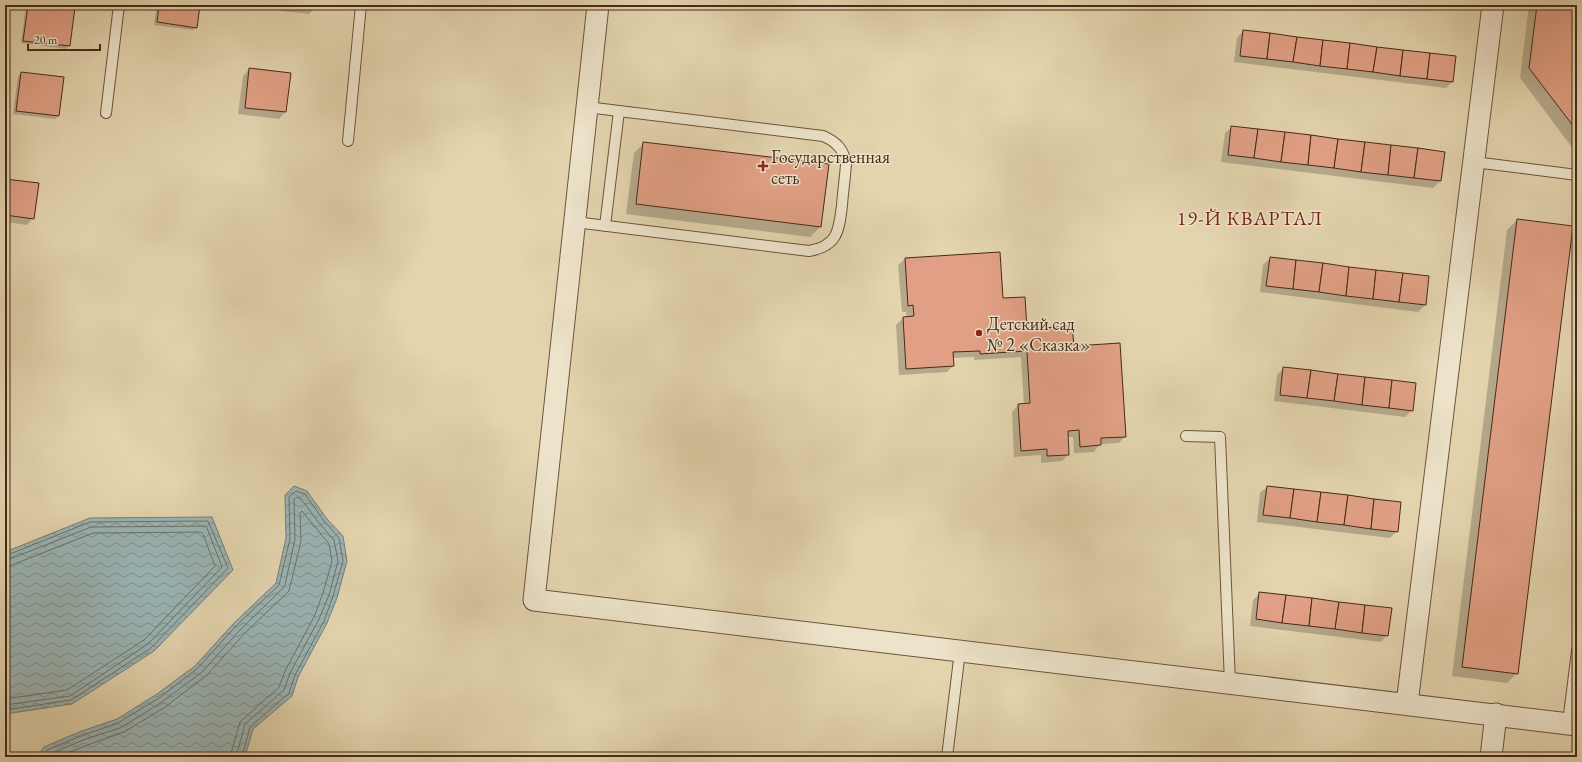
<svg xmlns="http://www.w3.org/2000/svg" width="1582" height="762" font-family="'EB Garamond',serif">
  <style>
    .water { fill: url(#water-waves); stroke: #797d77 }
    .shadow { fill: #0003 }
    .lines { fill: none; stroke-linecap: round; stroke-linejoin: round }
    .shore { stroke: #707068; stroke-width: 1 }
    .building { fill: #e1a085; stroke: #472a19 }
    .service-casing { stroke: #6e543e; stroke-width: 12 }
    .minor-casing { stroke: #6e543e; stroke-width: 23 }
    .service { stroke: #ede3ca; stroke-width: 10 }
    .minor { stroke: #ede3ca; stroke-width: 21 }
    .poi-dot { fill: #8f2418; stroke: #ede3ca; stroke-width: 1.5 }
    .labels { text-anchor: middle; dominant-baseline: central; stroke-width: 3; stroke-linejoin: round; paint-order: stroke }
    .poi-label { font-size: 18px; fill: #472a19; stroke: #ede3ca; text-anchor: start }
    .quarter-label { font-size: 20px; letter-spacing: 1px; fill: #7a1f14; stroke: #ede3ca }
  </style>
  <defs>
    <pattern id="water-waves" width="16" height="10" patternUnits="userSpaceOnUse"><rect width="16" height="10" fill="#9ab5b6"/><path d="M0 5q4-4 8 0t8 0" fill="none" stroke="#7f9393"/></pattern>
  </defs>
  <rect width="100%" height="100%" fill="#e3d4ae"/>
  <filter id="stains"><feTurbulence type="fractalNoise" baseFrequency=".005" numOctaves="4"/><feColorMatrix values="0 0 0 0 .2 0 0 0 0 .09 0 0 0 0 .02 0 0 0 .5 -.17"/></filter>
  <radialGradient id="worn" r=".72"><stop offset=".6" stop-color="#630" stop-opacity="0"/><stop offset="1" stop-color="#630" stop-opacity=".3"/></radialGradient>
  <!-- water -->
  <g class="water">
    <polygon points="294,486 307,491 327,519 343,536 347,561 337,598 327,623 298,677 292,696 253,729 245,757 37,757 44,747 79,732 117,719 157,694 195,666 233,624 276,583 286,538 285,495"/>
    <polygon points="212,517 233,570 154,651 72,704 5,714 5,552 90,518"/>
  </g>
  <!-- shadow -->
  <g class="shadow">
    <polygon points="26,5 54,5 69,46 66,49 21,43"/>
    <polygon points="157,5 199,5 196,27 193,30 154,25"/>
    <polygon points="265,5 316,5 316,7 309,14 264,9"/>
    <polygon points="1529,5 1577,5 1577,151 1574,150 1520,78"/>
    <polygon points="1243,31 1452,82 1446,88 1234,62 1237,38"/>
    <polygon points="249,69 285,112 279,119 238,114 243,76"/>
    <polygon points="21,73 63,78 58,116 55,119 13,114 18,76"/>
    <polygon points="1232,127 1444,153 1440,181 1433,188 1221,162 1225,133"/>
    <polygon points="644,143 820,227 810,237 626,214 634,153"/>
    <polygon points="5,180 33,218 27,225 5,222"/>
    <polygon points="1517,220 1517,673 1507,683 1452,676 1507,230"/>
    <polygon points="1270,258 1425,305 1418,312 1260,292 1263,265"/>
    <polygon points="905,259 1002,299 1026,330 1073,347 1125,436 1119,443 1100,444 1094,452 1074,453 1073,437 1067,437 1068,455 1062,461 1041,463 1041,455 1014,457 1012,412 1018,405 1024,405 1021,357 974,360 974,357 953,358 953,366 947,372 899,375 896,325 903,318 907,318 906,312 902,312 898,265"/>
    <polygon points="1284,368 1412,410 1405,417 1274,401 1277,375"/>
    <polygon points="1267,487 1397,531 1390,538 1257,522 1260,493"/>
    <polygon points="1260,593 1387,635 1381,642 1250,626 1253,600"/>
  </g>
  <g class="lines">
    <!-- shore -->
    <g class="shore">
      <polyline points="5,556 90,522 208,521 228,568 151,648 71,700 5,710"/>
      <polyline points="5,561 91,527 205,526 207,528 222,567 148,644 70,696 5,705"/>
      <polyline points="5,567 12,565 93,533 201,532 203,534 215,566 144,640 67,690 5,699"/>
      <polyline points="42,757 47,750 81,736 118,723 159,698 198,668 236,626 279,585 290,539 289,497 296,491 305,494 324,521 339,538 343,561 333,596 324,621 295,675 289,693 250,727 242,757"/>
      <polyline points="48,757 50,754 83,740 120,728 162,702 202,672 240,630 282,589 285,585 295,539 294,499 297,497 301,499 320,524 334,540 338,561 329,595 319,619 290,673 284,690 245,724 236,757"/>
      <polyline points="58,757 85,746 124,732 165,707 206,676 244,634 289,591 301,541 300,513 302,511 329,544 332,561 323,593 314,617 285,671 279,687 240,722 230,757"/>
    </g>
  </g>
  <!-- building -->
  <g class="building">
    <polygon points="28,5 61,5 75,7 70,46 23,41"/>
    <polygon points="159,5 200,5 197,28 157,22"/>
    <polygon points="290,5 317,5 317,8"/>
    <polygon points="1537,5 1577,5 1577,131 1529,68"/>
    <polygon points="1243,30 1270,33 1267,59 1240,56"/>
    <polygon points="1270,33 1297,37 1293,62 1267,59"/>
    <polygon points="1297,37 1323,40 1320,66 1293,62"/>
    <polygon points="1323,40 1350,43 1347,69 1320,66"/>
    <polygon points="1350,43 1377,47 1373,72 1347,69"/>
    <polygon points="1377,47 1403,50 1400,76 1373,72"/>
    <polygon points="1403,50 1430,53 1427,79 1400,76"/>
    <polygon points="1430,53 1456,56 1453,82 1427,79"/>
    <polygon points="249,68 291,73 286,112 245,108"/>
    <polygon points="21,72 64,77 59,116 16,111"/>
    <polygon points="1231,126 1258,129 1254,158 1228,155"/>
    <polygon points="1258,129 1285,132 1281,162 1254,158"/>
    <polygon points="1285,132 1311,135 1308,165 1281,162"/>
    <polygon points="1311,135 1338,139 1334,168 1308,165"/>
    <polygon points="1338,139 1365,142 1361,172 1334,168"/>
    <polygon points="643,142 829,164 821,227 636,204"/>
    <polygon points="1365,142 1391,145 1388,175 1361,172"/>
    <polygon points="1391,145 1418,148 1414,178 1388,175"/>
    <polygon points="1418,148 1445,152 1441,181 1414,178"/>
    <polygon points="5,179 39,183 34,219 5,215"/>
    <polygon points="1517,219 1573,226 1518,674 1462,667"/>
    <polygon points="1000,252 1003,298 1025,297 1027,329 1072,326 1074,346 1120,343 1126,437 1101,438 1101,445 1080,447 1079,430 1068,431 1069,455 1047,456 1047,449 1021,451 1018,404 1030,403 1027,351 980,354 980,351 953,352 954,366 906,369 903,317 914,316 913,305 908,306 905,258"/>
    <polygon points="1270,257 1296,260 1293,289 1266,286"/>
    <polygon points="1296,260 1323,263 1319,292 1293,289"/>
    <polygon points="1323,263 1349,267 1346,296 1319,292"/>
    <polygon points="1349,267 1376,270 1373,299 1346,296"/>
    <polygon points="1376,270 1403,273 1399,302 1373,299"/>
    <polygon points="1403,273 1429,276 1426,305 1399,302"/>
    <polygon points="1283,367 1311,370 1307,398 1280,395"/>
    <polygon points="1311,370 1338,374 1334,401 1307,398"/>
    <polygon points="1338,374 1365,377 1362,405 1334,401"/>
    <polygon points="1365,377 1392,380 1389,408 1362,405"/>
    <polygon points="1392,380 1416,383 1413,411 1389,408"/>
    <polygon points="1267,486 1294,489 1290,518 1263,515"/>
    <polygon points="1294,489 1321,492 1317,522 1290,518"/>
    <polygon points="1321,492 1348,495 1344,525 1317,522"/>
    <polygon points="1348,495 1374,499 1371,529 1344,525"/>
    <polygon points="1374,499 1401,502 1398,532 1371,529"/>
    <polygon points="1259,592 1286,595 1282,623 1256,619"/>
    <polygon points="1286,595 1312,598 1309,626 1282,623"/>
    <polygon points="1312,598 1339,602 1335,629 1309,626"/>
    <polygon points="1339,602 1365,605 1362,633 1335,629"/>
    <polygon points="1365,605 1392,608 1388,636 1362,633"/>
  </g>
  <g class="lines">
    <defs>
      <g id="service">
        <polyline points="587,107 619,111"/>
        <polyline points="106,113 119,5"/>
        <polyline points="348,141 361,5"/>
        <polyline points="1474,162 1577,175"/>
        <path d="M575,222L809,251C838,246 839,230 842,205C843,192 845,178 846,164C844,150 837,142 823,136L619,111L605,226"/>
        <polyline points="1186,436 1220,437 1230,683"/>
        <polyline points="1568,723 1577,651"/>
        <polyline points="947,757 960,651"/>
      </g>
      <g id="minor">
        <polyline points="598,5 534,600 1577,725"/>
        <polyline points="1407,704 1493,5"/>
        <polyline points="1491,757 1496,714"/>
      </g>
    </defs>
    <!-- service casing -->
    <use href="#service" class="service-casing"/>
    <!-- minor casing -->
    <use href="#minor" class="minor-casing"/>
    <!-- service -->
    <use href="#service" class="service"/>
    <!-- minor -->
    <use href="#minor" class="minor"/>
  </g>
  <!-- markers -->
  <g class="poi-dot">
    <path d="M761 160h4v4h4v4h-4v4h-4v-4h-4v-4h4z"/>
    <circle cx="979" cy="333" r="4"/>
  </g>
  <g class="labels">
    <!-- poi labels -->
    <g class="poi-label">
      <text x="771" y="156">Государственная<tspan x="771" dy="21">сеть</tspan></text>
      <text x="987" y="323">Детский сад<tspan x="987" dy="21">№ 2 «Сказка»</tspan></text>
    </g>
    <!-- quarter labels -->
    <g class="quarter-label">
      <text x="1250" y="218">19-Й КВАРТАЛ</text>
    </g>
  </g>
  <!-- margin -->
  <rect width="1582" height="762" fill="none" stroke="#e3d4ae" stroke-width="20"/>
  <rect x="6" y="6" width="1570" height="750" fill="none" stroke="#472a19" stroke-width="2"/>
  <rect x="10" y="10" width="1562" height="742" fill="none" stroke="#472a19"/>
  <!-- scale -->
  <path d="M28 44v6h72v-6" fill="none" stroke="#472a19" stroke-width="2"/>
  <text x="34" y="44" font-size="12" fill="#472a19" stroke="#ede3ca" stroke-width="3" paint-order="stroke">20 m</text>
  <rect width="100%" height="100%" filter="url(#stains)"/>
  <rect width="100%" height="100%" fill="url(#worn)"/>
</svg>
